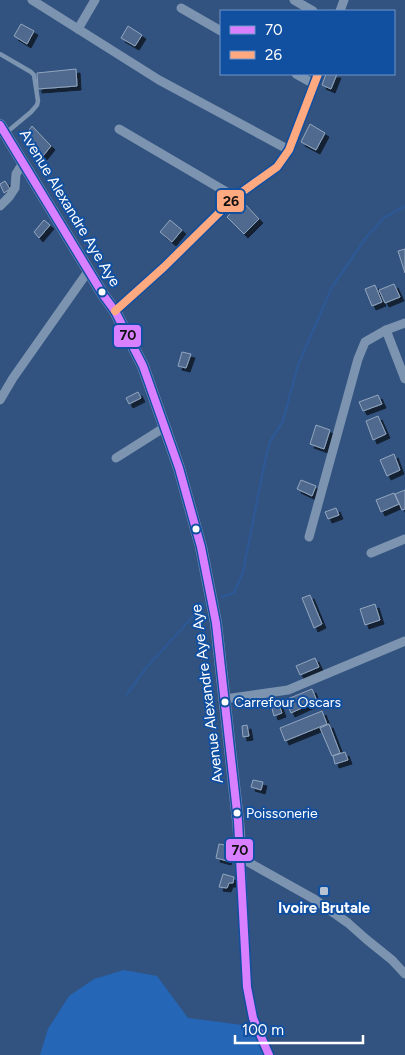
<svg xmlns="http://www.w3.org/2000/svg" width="405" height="1055" font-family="Figtree,sans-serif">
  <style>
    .green { fill: #2566b6 }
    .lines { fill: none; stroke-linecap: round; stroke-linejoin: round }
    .stream { stroke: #2d5894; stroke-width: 2.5 }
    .building { fill: #506b8e; stroke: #92a5be; filter: url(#shadow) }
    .lane { stroke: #7d94b0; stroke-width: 4.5 }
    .street { stroke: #7d94b0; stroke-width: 9 }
    .secondary { stroke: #788fae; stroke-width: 12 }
    .bus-1-casing { stroke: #114fa1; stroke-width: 11 }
    .bus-2-casing { stroke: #114fa1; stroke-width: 11 }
    .bus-1 { stroke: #d880ff; stroke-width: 8 }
    .bus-2 { stroke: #ffa980; stroke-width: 8 }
    .bus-dot { fill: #fff; stroke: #114fa1; stroke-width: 2 }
    .poi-dot { fill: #b7c3d3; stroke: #114fa1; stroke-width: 2 }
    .labels { text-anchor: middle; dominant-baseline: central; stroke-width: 4; stroke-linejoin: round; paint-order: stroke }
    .bus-label { font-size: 14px; fill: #fff; stroke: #114fa1; text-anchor: start }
    .street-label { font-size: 15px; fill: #fff; stroke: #114fa1 }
    .poi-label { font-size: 15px; font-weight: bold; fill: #fff; stroke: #114fa1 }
    .line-badge { stroke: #114fa1; stroke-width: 2 }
    .pale-badge-label { font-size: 14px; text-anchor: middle; font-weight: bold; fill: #111 }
  </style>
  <defs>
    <filter id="shadow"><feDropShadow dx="4" dy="4" stdDeviation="0" flood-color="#0009"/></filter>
  </defs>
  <rect width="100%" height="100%" fill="#325380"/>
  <!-- green -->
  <polygon class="green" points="124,970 157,976 188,1018 257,1027 269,1055 40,1055 48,1029 69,996 94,979"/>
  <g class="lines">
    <!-- stream -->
    <g class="stream">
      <polyline points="221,597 234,593 243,572 265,461 270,442 283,421 298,365 332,287 368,235 385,217 405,206"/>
      <polyline points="127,694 146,668 207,601"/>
    </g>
  </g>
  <!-- building -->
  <g class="building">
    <polygon points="21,24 34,31 27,44 14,36"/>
    <polygon points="128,26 142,35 135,46 121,38"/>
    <polygon points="76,69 77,86 38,89 37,73"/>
    <polygon points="326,74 337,74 331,89 322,85"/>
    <polygon points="310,124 325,133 316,150 301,142"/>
    <polygon points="32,126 51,146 43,156 24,137"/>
    <polygon points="5,181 10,189 4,193 0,184"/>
    <polygon points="242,201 259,219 244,234 227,217"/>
    <polygon points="44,220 50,225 39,238 34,232"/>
    <polygon points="170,220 182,230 172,242 160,232"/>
    <polygon points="405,249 405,273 398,251"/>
    <polygon points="394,284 400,297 385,303 379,290"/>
    <polygon points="375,285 382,302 372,306 365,289"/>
    <polygon points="182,352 191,354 186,368 178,366"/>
    <polygon points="138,392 141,398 129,404 126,398"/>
    <polygon points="378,395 382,404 363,411 359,402"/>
    <polygon points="378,416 386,434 373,440 366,421"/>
    <polygon points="316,425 330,430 324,449 310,444"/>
    <polygon points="394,454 400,470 387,476 380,460"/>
    <polygon points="301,480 316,486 312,496 297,489"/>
    <polygon points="405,490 405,509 402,510 395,494"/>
    <polygon points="394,493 399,504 381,512 376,500"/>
    <polygon points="336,508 339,515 328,519 325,512"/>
    <polygon points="310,595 322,624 314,628 302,598"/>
    <polygon points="375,604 380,620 365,625 360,609"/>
    <polygon points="315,658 319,667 300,675 296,666"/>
    <polygon points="312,689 317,701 291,713 285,700"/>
    <polygon points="278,702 282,713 274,716 271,705"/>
    <polygon points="322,711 327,724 285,741 280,728"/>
    <polygon points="329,724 340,753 332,756 320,728"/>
    <polygon points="247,725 249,736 243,737 242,726"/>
    <polygon points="345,752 348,760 335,764 333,756"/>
    <polygon points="253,780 263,782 261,790 251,787"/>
    <polygon points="219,844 231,846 227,861 216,858"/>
    <polygon points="223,874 234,877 233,883 229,883 227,888 219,887"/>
  </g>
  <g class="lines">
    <!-- lane -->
    <polyline class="lane" points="0,54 31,72 34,75 38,101 37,105 31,112 7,132"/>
    <!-- street -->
    <g class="street">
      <polyline points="32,0 159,80 289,150"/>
      <polyline points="294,0 313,11"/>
      <polyline points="181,8 221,31"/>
      <polyline points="340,11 344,0"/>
      <polyline points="78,29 95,0"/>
      <polyline points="296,74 314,84"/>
      <polyline points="119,129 235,197"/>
      <polyline points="0,206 9,197 15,188 16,174 23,163"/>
      <polyline points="115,311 164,267 235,197 277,167 289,150 318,74"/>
      <polyline points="386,330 405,379"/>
      <polyline points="0,400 13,378 89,270"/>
      <polyline points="116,458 165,427"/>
      <polyline points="309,537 358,359 365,342 386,330 405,323"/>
      <polyline points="371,553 405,539"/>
      <polyline points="225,699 288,690 405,641"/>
      <polyline points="241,858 314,899 348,923 366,939 392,960 405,974"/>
      <polyline points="241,858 247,987 253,1018 269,1055"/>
    </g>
    <!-- secondary -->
    <polyline class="secondary" points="0,125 104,296 115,311 143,366 179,468 201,547 216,623 238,821 241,858"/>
    <defs>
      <polyline id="bus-1" points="0,125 104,296 115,311 143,366 179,468 201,547 216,623 238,821 247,987 253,1018 269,1055"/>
      <polyline id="bus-2" points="115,311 164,267 235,197 277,167 289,150 318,74"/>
    </defs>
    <!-- bus-1 casing -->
    <use href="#bus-1" class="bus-1-casing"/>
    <!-- bus-2 casing -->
    <use href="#bus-2" class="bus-2-casing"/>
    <!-- bus-1 -->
    <use href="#bus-1" class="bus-1"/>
    <!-- bus-2 -->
    <use href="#bus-2" class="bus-2"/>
  </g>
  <!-- markers -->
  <g class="bus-dot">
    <circle cx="102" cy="292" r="4.5"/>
    <circle cx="196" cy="529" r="4.5"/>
    <circle cx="225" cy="702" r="4.5"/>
    <circle cx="237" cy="813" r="4.5"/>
  </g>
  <rect class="poi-dot" x="319" y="886" width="10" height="10" rx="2.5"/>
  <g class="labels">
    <!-- bus labels -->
    <g class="bus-label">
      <text x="234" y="702">Carrefour Oscars</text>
      <text x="246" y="813">Poissonerie</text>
    </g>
    <!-- street labels -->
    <g class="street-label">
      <text transform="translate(70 208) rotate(59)">Avenue Alexandre Aye Aye</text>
      <text transform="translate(207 694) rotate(-97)">Avenue Alexandre Aye Aye</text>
    </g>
    <!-- poi labels -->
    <g class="poi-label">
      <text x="324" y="908">Ivoire Brutale</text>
    </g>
  </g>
  <g class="line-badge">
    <rect x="216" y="189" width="29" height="24" rx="5" fill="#ffa980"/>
    <rect x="113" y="324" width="29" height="24" rx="5" fill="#d880ff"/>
    <rect x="225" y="838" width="29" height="24" rx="5" fill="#d880ff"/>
  </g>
  <g class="pale-badge-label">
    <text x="231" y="206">26</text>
    <text x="128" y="340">70</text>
    <text x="240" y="855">70</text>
  </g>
  <!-- legend -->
  <rect x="220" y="10" width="175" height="65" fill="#114fa1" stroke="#7095c7"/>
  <rect x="230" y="26" width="25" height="8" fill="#d880ff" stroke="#7095c7"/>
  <text x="265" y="35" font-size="15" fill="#ffffff">70</text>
  <rect x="230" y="51" width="25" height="8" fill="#ffa980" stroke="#7095c7"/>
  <text x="265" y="60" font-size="15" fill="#ffffff">26</text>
  <!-- scale -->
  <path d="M235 1035v8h128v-8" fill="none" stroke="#ffffff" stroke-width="2.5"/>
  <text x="242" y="1035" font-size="15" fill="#ffffff" stroke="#114fa1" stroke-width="4" paint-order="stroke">100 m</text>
</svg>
